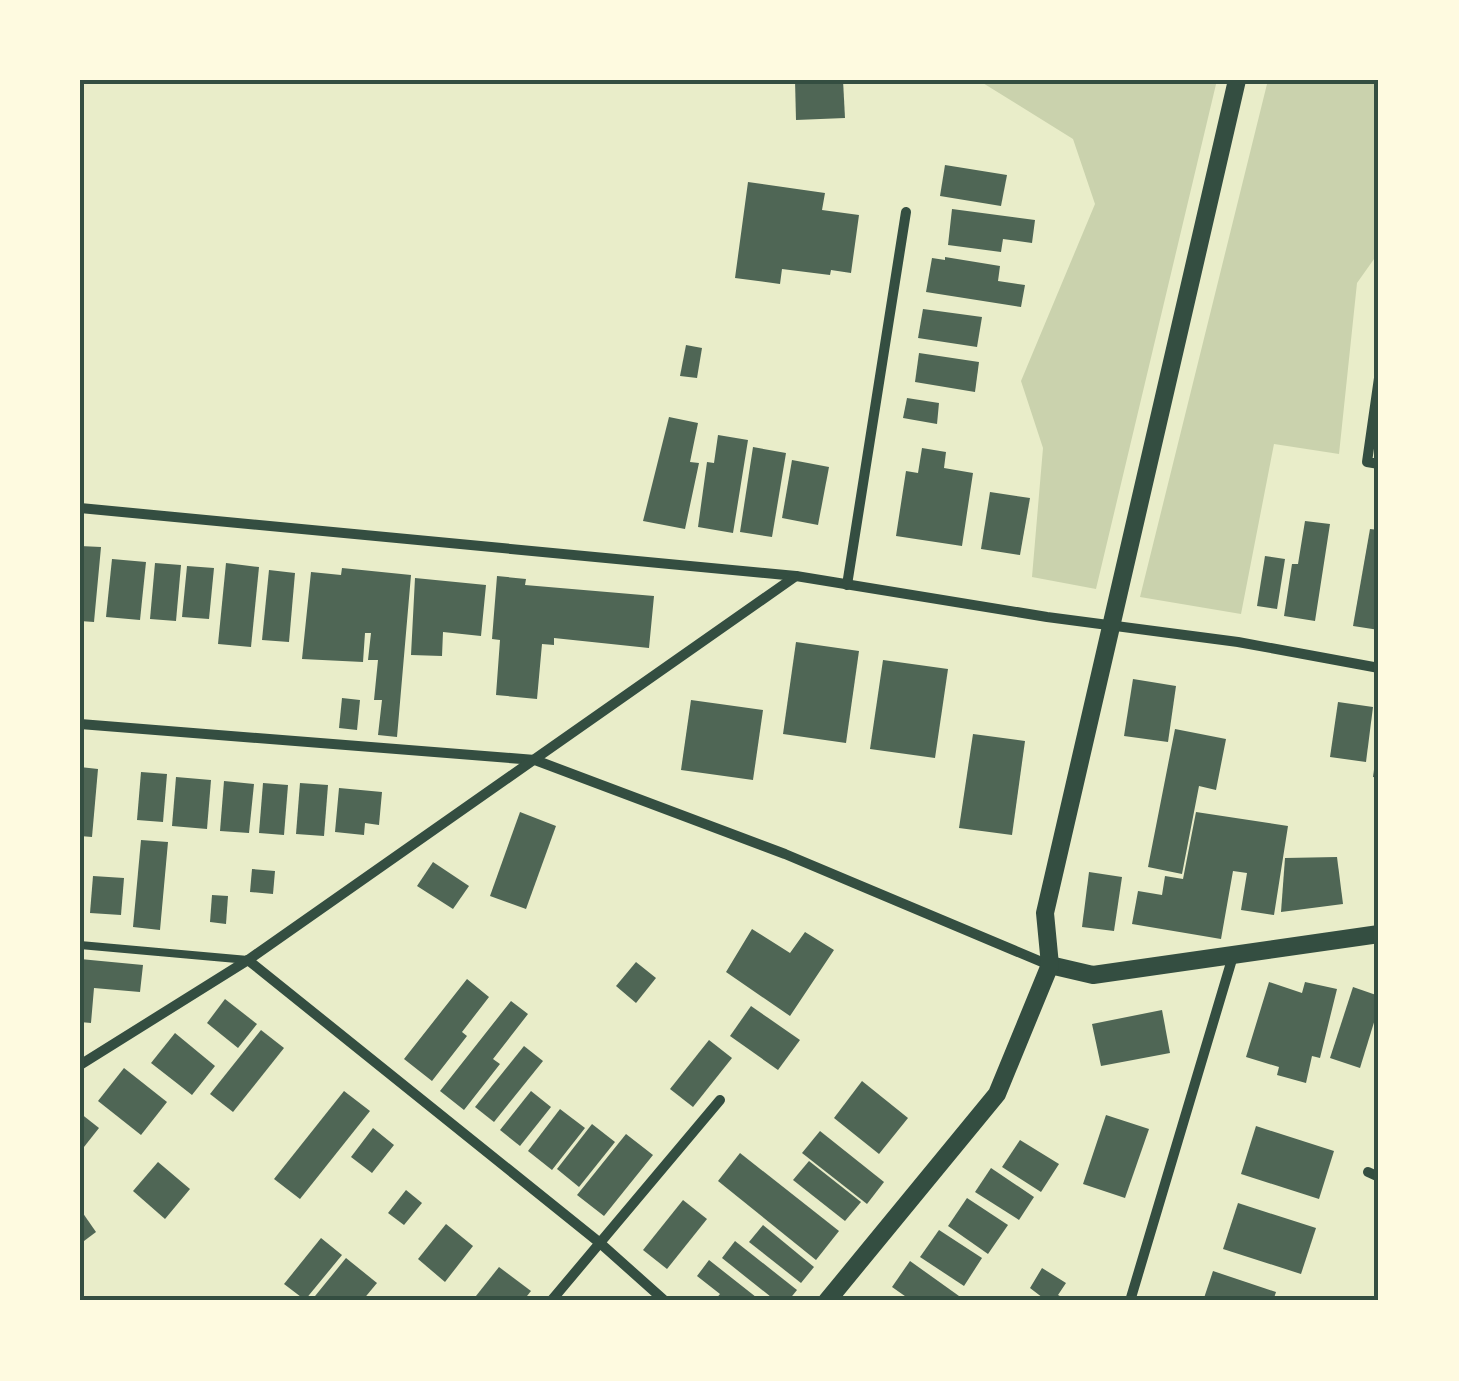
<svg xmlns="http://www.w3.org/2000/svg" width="1459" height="1381" font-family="Helvetica,sans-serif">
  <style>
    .green { fill: #cad2ad }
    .building { fill: #4f6655 }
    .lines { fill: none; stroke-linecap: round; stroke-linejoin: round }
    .service { stroke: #344e41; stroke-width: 8 }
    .minor { stroke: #344e41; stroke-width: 10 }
    .tertiary { stroke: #344e41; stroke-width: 18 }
    .neatline { fill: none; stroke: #344e41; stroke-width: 4 }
  </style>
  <rect width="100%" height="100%" fill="#e9edc9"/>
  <!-- green -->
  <g class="green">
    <polygon points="978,80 1217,80 1096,589 1032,577 1043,448 1021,381 1095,204 1073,139"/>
    <polygon points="1268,80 1379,80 1379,252 1357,283 1339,454 1274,444 1241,614 1140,597"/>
  </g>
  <!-- building -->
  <g class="building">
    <polygon points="795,80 843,80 845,118 796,120"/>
    <polygon points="945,165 1007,175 1001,206 940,196"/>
    <polygon points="748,182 825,193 822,210 859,215 851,273 831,270 830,275 782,269 780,284 735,278"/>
    <polygon points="952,209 1035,220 1032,243 1003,239 1001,252 948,245"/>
    <polygon points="945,257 1000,266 998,281 1025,285 1021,307 926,292 932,258 945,260"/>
    <polygon points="923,309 982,317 977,347 918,338"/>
    <polygon points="686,345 702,348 697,378 680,376"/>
    <polygon points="919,353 979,362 975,392 915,382"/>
    <polygon points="907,398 939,403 937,424 903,418"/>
    <polygon points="669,417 698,423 690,462 699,463 685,529 643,521"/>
    <polygon points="718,435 748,440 733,533 698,527 707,462 714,463"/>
    <polygon points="753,447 786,453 772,537 740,532"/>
    <polygon points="922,448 946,452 944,468 973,473 962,546 896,536 906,471 918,473"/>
    <polygon points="792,460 829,467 818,525 782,518"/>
    <polygon points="990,492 1030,498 1020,555 981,549"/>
    <polygon points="1305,521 1330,524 1315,621 1284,616 1292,564 1298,564"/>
    <polygon points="1370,529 1379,530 1379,630 1353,626"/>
    <polygon points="80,546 101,547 94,622 80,621"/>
    <polygon points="1265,556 1285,559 1277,609 1257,606"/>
    <polygon points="112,559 146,562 140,620 106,617"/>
    <polygon points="155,563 181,565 176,621 150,619"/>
    <polygon points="226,563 259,567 251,647 218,644"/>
    <polygon points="187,566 214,568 209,619 182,617"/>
    <polygon points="342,568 411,575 397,737 378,735 382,700 374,700 378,660 368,660 371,633 365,633 363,662 302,659 311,572 341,575"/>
    <polygon points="269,570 295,573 289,642 262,640"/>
    <polygon points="497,576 526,579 525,585 654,596 649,648 554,638 554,645 542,644 537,699 496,695 500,640 492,639"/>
    <polygon points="415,578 486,585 481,636 443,632 442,656 411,655"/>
    <polygon points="796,642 859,651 846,743 783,734"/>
    <polygon points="883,660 948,669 935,758 870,749"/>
    <polygon points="1133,679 1176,686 1168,742 1124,736"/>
    <polygon points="342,698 360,700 357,730 339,728"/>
    <polygon points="691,700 763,710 753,780 681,770"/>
    <polygon points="1338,702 1373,707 1366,762 1330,757"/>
    <polygon points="1175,729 1226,739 1216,790 1199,786 1182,874 1148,867"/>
    <polygon points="973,734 1025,741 1012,835 959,828"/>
    <polygon points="1377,747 1379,747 1379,778 1373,777"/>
    <polygon points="80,767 98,769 92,837 80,836"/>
    <polygon points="141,772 167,774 163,822 137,820"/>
    <polygon points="176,777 211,780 207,829 172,826"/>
    <polygon points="224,781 254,784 249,833 220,831"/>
    <polygon points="263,783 288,785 284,835 259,833"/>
    <polygon points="300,783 328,785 324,836 296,834"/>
    <polygon points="339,788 382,792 379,825 365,823 364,835 335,832"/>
    <polygon points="520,812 556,826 526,909 490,896"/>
    <polygon points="1196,812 1288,826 1274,915 1241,910 1247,873 1233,871 1221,939 1132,924 1138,891 1162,895 1165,876 1183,879"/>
    <polygon points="141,840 168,842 160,930 133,927"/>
    <polygon points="1337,857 1343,904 1281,912 1285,858"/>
    <polygon points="433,862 469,886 453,909 417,886"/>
    <polygon points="252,869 275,871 273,894 250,892"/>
    <polygon points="1089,872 1122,877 1114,931 1082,927"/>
    <polygon points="93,876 124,878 121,915 90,913"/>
    <polygon points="212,895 228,896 226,924 210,922"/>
    <polygon points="752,929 790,953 805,932 834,950 790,1016 726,972"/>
    <polygon points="80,959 143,965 140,992 94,988 91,1023 80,1022"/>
    <polygon points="636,962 656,978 636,1003 616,986"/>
    <polygon points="467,979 489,997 462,1032 467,1036 432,1081 404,1059"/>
    <polygon points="1269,982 1302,993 1305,982 1337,989 1320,1058 1312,1056 1306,1083 1277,1075 1279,1067 1246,1057"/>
    <polygon points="1353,987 1379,996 1379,1006 1360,1068 1330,1058"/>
    <polygon points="225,999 257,1024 238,1048 207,1023"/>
    <polygon points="511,1001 528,1014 493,1059 500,1064 464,1110 440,1091"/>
    <polygon points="751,1006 800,1040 778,1070 730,1036"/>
    <polygon points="1162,1010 1170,1053 1101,1066 1092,1024"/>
    <polygon points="261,1030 284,1048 233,1112 210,1094"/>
    <polygon points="175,1033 215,1066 192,1095 151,1063"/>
    <polygon points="709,1040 732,1058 693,1107 670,1089"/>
    <polygon points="524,1046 543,1061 494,1122 475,1107"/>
    <polygon points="124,1068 167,1102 141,1135 98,1101"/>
    <polygon points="862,1081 908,1118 879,1154 834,1118"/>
    <polygon points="344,1091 370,1111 300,1199 274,1179"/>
    <polygon points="531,1091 551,1107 520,1146 500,1130"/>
    <polygon points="560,1109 585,1128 552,1170 528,1151"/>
    <polygon points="80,1113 99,1128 80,1152"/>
    <polygon points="1106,1115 1149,1129 1125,1198 1083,1184"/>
    <polygon points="592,1124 615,1142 579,1187 557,1169"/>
    <polygon points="1256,1126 1334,1151 1319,1199 1241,1174"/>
    <polygon points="373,1128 394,1145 372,1173 351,1157"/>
    <polygon points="820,1131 884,1182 867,1204 802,1153"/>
    <polygon points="626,1134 653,1155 604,1216 577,1195"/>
    <polygon points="1020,1140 1059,1164 1041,1192 1002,1167"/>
    <polygon points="740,1153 839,1231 816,1260 718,1181"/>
    <polygon points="809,1161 861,1202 845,1221 793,1180"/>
    <polygon points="158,1162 190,1189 165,1219 133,1191"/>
    <polygon points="991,1168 1034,1197 1019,1220 975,1192"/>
    <polygon points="406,1190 422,1203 404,1225 388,1213"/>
    <polygon points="967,1198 1008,1225 988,1254 948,1226"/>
    <polygon points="683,1200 707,1219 667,1269 643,1250"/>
    <polygon points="1238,1203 1316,1228 1301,1274 1223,1249"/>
    <polygon points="80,1209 96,1232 80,1244"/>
    <polygon points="446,1224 473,1246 445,1282 418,1259"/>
    <polygon points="763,1225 814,1267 801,1283 749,1242"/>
    <polygon points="939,1230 982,1258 964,1286 920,1257"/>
    <polygon points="321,1238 342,1255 305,1300 284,1284"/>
    <polygon points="735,1241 797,1290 788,1301 776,1301 722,1258"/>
    <polygon points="346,1258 377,1283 362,1301 311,1301"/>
    <polygon points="709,1260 761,1301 714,1301 720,1294 697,1276"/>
    <polygon points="910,1261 966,1301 912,1301 892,1287"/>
    <polygon points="499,1267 531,1291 523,1301 472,1301"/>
    <polygon points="1042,1268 1066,1283 1058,1295 1069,1301 1047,1301 1030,1288"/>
    <polygon points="1213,1271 1276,1292 1273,1301 1203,1301"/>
  </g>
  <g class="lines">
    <!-- service -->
    <polyline class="service" points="80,945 248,960"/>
    <!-- minor -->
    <g class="minor">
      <polyline points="1379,378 1367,462 1379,464"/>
      <polyline points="80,508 796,576 1047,617 1238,642 1379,668"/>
      <polyline points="847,585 906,212"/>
      <polyline points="80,724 535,760 785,854 1049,965"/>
      <polyline points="248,960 600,1243 665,1301"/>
      <polyline points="80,1065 248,960 796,576"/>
      <polyline points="1368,1172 1379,1177"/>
      <polyline points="551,1301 720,1100"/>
      <polyline points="1130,1301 1233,956"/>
    </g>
    <!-- tertiary -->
    <g class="tertiary">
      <polyline points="1050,965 1093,975 1379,934"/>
      <polyline points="827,1301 997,1094 1050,965 1045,913 1237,80"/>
    </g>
  </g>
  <!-- border -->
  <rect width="1459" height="1381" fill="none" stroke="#fefae0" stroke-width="165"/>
  <rect x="82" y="82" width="1294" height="1216" class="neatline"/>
</svg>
